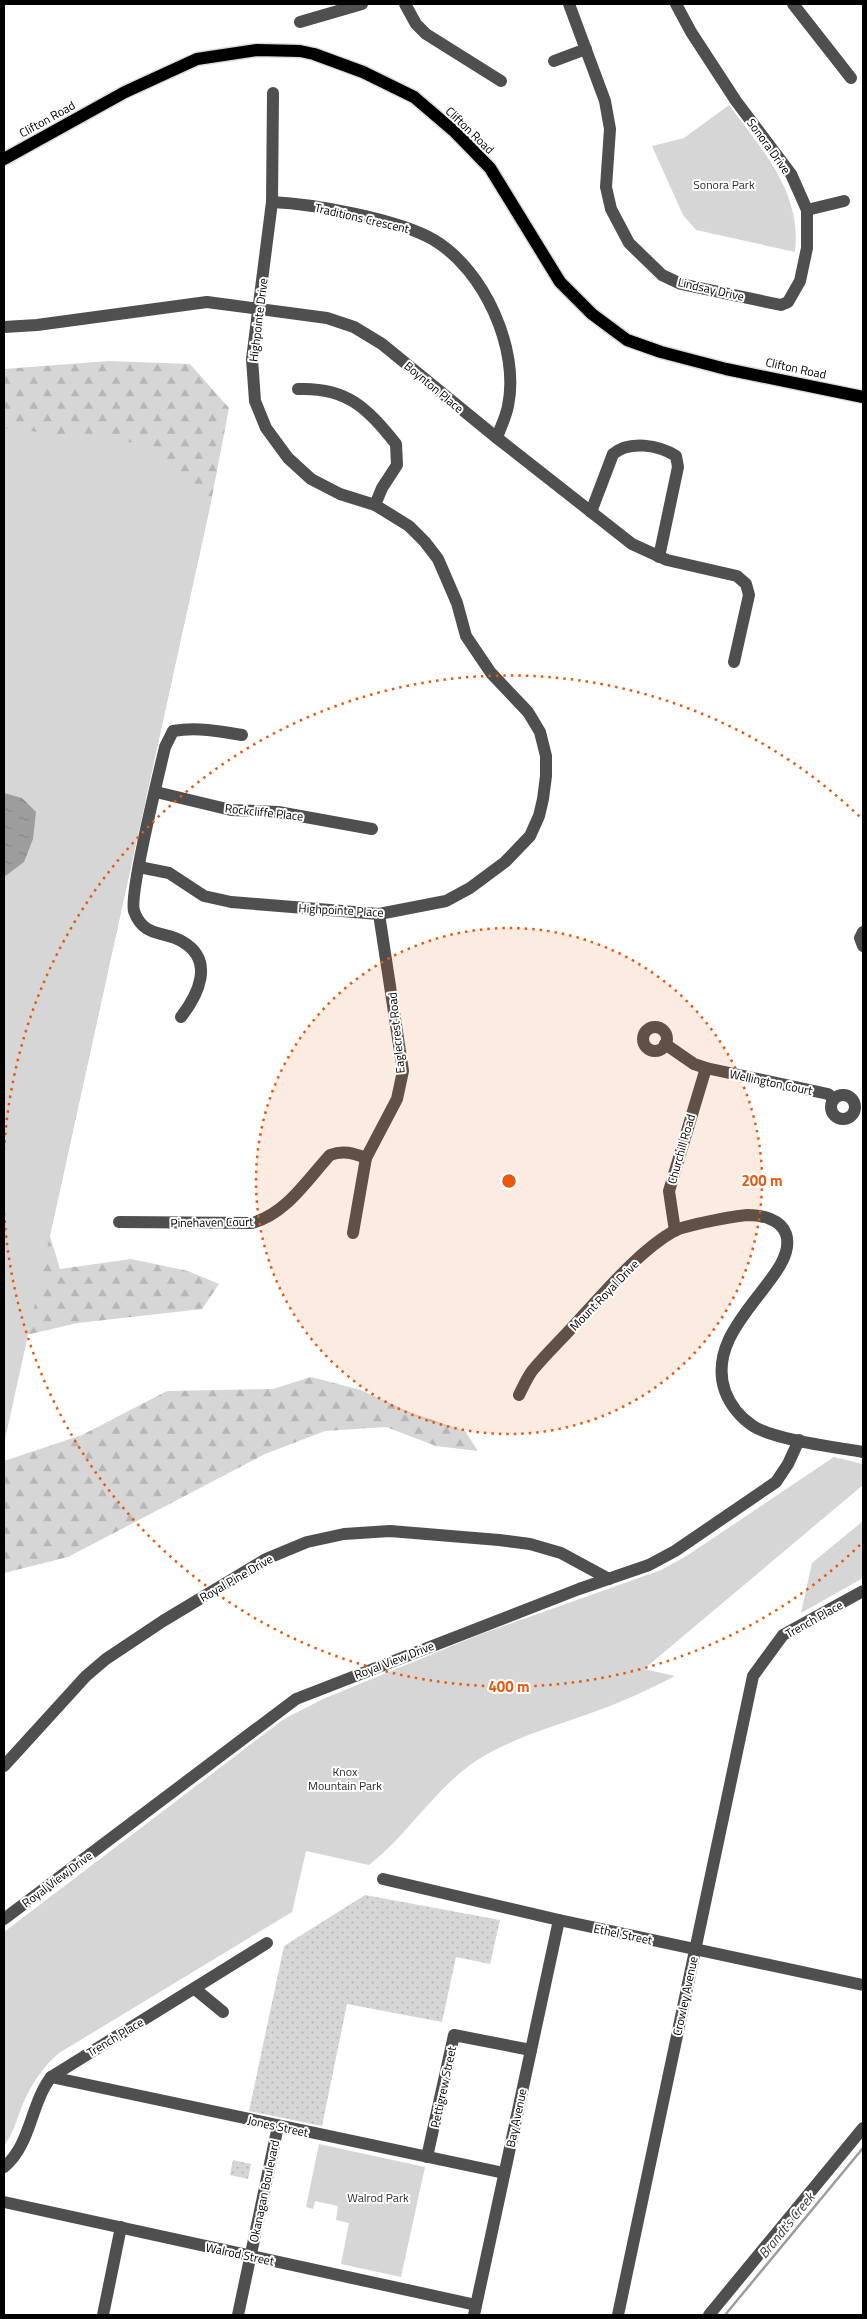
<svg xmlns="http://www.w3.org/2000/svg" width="867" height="2319" font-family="'Titillium Web',sans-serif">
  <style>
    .grass { fill: url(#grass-dots) }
    .forest { fill: url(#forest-firs) }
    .park { fill: #d6d6d6 }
    .water { fill: url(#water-ripples) }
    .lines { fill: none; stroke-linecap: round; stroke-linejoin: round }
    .stream { stroke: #9d9d9d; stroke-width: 2.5 }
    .major-casing { stroke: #dbdbdb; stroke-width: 15 }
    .minor { stroke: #4f4f4f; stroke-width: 12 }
    .major { stroke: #000; stroke-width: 12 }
    .ring { fill: none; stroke: #e8590c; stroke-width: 2.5; stroke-dasharray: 2.5 5 }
    .labels { text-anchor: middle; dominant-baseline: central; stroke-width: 4; stroke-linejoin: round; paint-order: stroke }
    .street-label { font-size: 12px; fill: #000; stroke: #fff }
    .park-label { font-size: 12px; fill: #2d2d2d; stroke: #fff }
    .water-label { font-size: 14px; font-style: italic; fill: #3e3e3e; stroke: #fff }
    .centre { fill: #e8590c; stroke: #fff; stroke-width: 2.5 }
    .ring-label { font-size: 15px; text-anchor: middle; font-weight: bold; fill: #e8590c; stroke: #fff; stroke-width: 4; stroke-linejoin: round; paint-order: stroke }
  </style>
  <defs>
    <pattern id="grass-dots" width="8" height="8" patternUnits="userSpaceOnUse" patternTransform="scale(1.25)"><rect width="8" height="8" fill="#d6d6d6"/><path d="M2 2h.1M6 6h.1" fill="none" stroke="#b6b6b6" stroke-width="1.8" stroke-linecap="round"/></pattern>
    <pattern id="forest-firs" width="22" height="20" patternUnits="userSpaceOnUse" patternTransform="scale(1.25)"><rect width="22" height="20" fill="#d6d6d6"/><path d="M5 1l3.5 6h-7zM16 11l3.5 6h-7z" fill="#b6b6b6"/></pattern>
    <pattern id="water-ripples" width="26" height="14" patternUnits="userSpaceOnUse" patternTransform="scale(1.25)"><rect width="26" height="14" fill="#9d9d9d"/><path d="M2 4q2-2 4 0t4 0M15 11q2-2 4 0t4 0" fill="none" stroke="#858585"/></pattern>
  </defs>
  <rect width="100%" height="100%" fill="#fff"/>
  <!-- grass -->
  <g class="grass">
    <polygon points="365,1895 500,1920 490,1964 456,1957 442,2022 347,2004 322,2126 249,2111 284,1946"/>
    <polygon points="233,2160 251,2164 248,2179 230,2175"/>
  </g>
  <!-- forest -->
  <g class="forest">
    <polygon points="109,361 190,364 229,408 211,502 50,1236 60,1269 131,1259 188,1271 219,1284 202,1309 78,1323 4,1340 4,369"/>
    <polygon points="311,1377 361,1390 409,1412 465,1431 478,1451 436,1446 386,1427 325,1431 265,1454 68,1557 4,1573 4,1461 82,1435 167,1391 273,1389"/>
  </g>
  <!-- park -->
  <g class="park">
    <path d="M729,105C762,150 802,192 795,252L696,230L683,215L652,146L684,138Z"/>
    <polygon points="4,428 146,444 211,502 4,1444"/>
    <path d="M834,1457L863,1464V1485L644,1669L675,1676C648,1690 620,1703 591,1713C553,1727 514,1737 479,1759C435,1787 410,1833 369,1865L306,1851L292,1912L59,2053C45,2065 34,2080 26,2097C18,2114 15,2131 4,2146V1932L284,1719L323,1699L481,1634L661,1570L688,1555Z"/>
    <polygon points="863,1521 863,1578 801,1613 812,1563"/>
    <polygon points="319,2144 425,2167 401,2277 341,2264 349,2223 336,2220 338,2206 315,2201 313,2209 306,2207"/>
  </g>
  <!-- water -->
  <polygon class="water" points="4,793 22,798 36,812 33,839 24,862 4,877"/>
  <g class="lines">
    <!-- stream -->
    <polyline class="stream" points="725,2315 863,2148"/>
    <defs>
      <polyline id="major" points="4,159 125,92 197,59 257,50 300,51 314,54 363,72 414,97 455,132 490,168 560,282 592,314 627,340 661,352 726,369 863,397"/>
    </defs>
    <!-- major casing -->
    <use href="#major" class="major-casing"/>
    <!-- minor -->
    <g class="minor">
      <polyline points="405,4 416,24 426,34 501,81"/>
      <polyline points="569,4 605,101 610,129 606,187 611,209 629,243 662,275 681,284 781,305 788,302 800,281 807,248 807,210 791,174 736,101 691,32 676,4"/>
      <polyline points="793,4 851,78"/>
      <polyline points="300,22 362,4"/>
      <polyline points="554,61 586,49"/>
      <path d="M272,202C314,204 398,219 434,240C484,270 520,349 508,406C506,417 500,428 497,438"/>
      <polyline points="807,210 844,201"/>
      <polyline points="4,327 37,325 207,302 327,318 354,327 382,344 497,438 632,544 667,560 737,576 746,584 749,595 734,662"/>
      <path d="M298,389C347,387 367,408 396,444L397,465L382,488L375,505"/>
      <path d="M591,512L613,454C629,440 659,445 676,456L678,467L659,557"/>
      <polyline points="156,792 231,810 278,812 372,829"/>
      <polyline points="139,867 169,873 204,896 231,902 379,914 446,901 470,888 505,862 530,836 539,816 543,799 546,776 546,756 540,732 528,712 491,673 466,636 457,603 438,559 425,542 409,526 375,505 340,494 311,479 288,458 266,428 255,401 252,359 272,202 273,93"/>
      <polyline points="863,932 860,938 863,946"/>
      <path d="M181,1017C198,995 215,961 183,942C165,930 144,939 134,911C129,894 159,773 165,747L173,731C196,727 219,731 242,735"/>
      <circle cx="655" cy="1039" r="12"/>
      <polyline points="665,1044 694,1064 706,1068 828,1094 834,1099"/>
      <circle cx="843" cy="1107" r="12"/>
      <path d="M119,1222L252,1223C286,1214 307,1180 330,1155C343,1150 353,1153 366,1158"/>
      <polyline points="675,1231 669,1191 706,1068"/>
      <polyline points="353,1233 366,1158 397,1099 403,1071 379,914"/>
      <path d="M519,1395C523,1387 527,1378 532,1371C546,1354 563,1338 578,1321C604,1293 640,1250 674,1231C686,1225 734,1216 748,1215C761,1215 781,1219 786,1234C800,1276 702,1325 725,1391C730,1405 741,1418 753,1426C775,1440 835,1447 863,1452"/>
      <polyline points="4,1766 86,1676 106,1659 163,1621 266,1559 307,1542 344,1534 390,1531 499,1540 530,1544 561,1553 609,1579"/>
      <polyline points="383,1879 559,1920 863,1985"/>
      <polyline points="4,1919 296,1699 579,1589 649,1565 675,1551 776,1482 788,1464 799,1440"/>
      <polyline points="195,1989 223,2012"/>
      <polyline points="51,2077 504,2173"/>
      <polyline points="427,2157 454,2035 531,2050"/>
      <path d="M4,2167C31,2145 30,2105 51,2077L267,1943"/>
      <polyline points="4,2202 476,2305"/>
      <polyline points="103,2315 121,2227"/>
      <polyline points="238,2315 278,2126"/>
      <polyline points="474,2315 559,1920"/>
      <polyline points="618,2315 753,1676 783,1635 863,1591"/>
      <polyline points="709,2315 863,2128"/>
    </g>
    <!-- major -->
    <use href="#major" class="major"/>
  </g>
  <!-- distance rings -->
  <circle cx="509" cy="1181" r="253" fill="#e8590c" fill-opacity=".12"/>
  <g class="ring">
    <circle cx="509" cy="1181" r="253"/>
    <path d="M860 1545A506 506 0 0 1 4 1212M4 1150A506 506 0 0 1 860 817"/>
  </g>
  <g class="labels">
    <!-- street labels -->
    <g class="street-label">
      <text transform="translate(47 119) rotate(-29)">Clifton Road</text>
      <text transform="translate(470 130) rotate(44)">Clifton Road</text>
      <text transform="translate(769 146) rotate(54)">Sonora Drive</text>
      <text transform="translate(362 218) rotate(13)">Traditions Crescent</text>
      <text transform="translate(711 289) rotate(13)">Lindsay Drive</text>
      <text transform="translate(258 320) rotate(-83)">Highpointe Drive</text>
      <text transform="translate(796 368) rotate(12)">Clifton Road</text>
      <text transform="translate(434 387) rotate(40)">Boynton Place</text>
      <text transform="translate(264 812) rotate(6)">Rockcliffe Place</text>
      <text transform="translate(341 910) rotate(3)">Highpointe Place</text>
      <text transform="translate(396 1033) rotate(-96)">Eaglecrest Road</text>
      <text transform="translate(771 1082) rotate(12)">Wellington Court</text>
      <text transform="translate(681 1149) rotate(-74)">Churchill Road</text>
      <text transform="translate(212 1222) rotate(-1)">Pinehaven Court</text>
      <text transform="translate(604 1295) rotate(-46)">Mount Royal Drive</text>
      <text transform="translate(236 1578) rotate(-30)">Royal Pine Drive</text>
      <text transform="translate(814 1619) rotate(-29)">Trench Place</text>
      <text transform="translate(394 1660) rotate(-21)">Royal View Drive</text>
      <text transform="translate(57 1879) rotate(-37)">Royal View Drive</text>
      <text transform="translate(623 1934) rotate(12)">Ethel Street</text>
      <text transform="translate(685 1996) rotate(-78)">Crowley Avenue</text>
      <text transform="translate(115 2037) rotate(-31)">Trench Place</text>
      <text transform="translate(443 2087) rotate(-78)">Pettigrew Street</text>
      <text transform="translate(516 2118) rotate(-78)">Bay Avenue</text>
      <text transform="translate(278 2126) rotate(12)">Jones Street</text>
      <text transform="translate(264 2191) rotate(-78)">Okanagan Boulevard</text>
      <text transform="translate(240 2254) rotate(12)">Walrod Street</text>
    </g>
    <!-- park labels -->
    <g class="park-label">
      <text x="724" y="184">Sonora Park</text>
      <text x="345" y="1771">Knox<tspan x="345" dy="14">Mountain Park</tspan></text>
      <text x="378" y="2197">Walrod Park</text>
    </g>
    <!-- water labels -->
    <g class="water-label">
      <text transform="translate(786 2225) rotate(-51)">Brandt's Creek</text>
    </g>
  </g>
  <circle cx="509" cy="1181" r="8" class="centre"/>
  <g class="ring-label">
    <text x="762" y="1186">200 m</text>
    <text x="509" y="1692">400 m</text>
  </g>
  <!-- border -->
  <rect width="867" height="2319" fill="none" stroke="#000000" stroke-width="10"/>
</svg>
